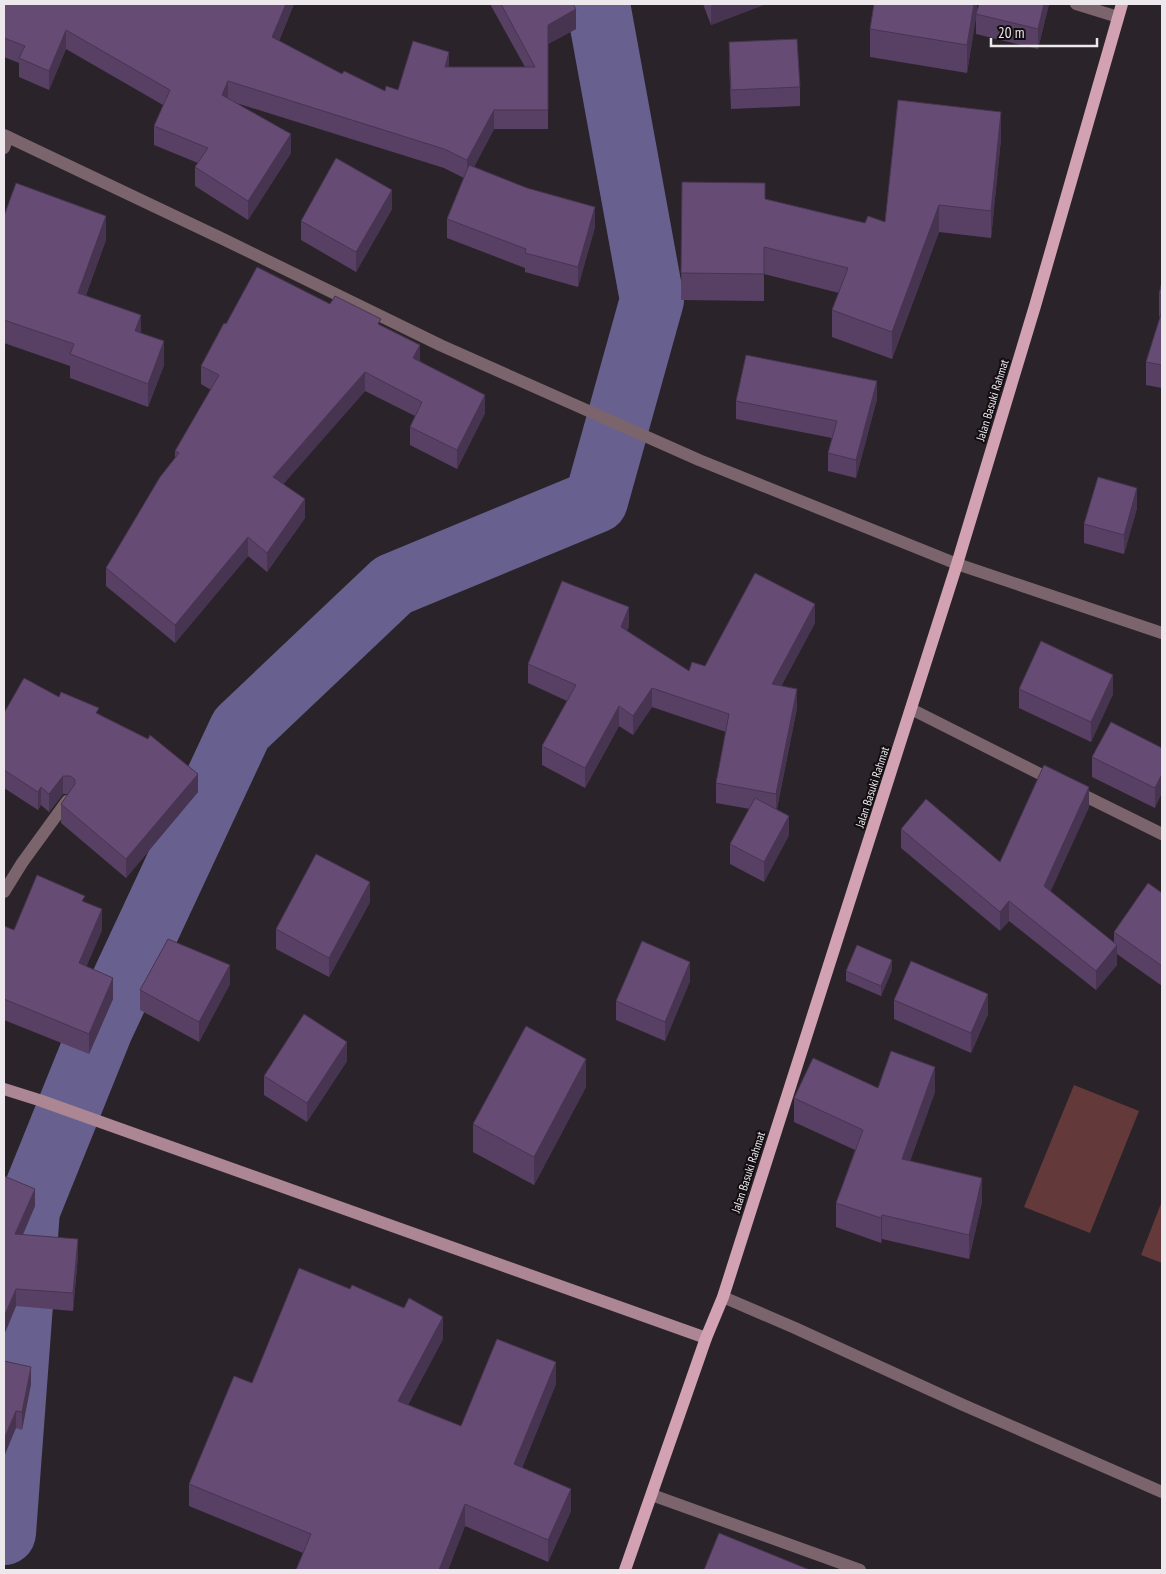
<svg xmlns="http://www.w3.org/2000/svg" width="1166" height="1574" font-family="'PT Sans Narrow',sans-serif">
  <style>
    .garden { fill: #63393a }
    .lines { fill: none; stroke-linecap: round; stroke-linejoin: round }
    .river { stroke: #68618f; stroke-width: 64 }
    .minor { stroke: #7b646b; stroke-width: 12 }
    .tertiary { stroke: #7b646b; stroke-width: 12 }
    .secondary { stroke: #ac8693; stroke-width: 12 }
    .primary { stroke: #d2a1b2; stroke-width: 12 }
    .wall { fill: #584064 }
    .shaded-wall { fill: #473451 }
    .building { fill: #664b74; stroke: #473451 }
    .labels { text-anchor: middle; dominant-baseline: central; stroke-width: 4; stroke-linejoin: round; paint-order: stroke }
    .street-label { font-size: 12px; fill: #ede8ec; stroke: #110d10 }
  </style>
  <rect width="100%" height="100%" fill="#2a2329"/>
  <!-- garden -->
  <g class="garden">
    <polygon points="1074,1085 1139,1111 1090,1233 1024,1207"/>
    <polygon points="1162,1201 1162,1263 1141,1255"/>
  </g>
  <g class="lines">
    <!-- river -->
    <polyline class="river" points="4,1533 28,1210 101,1029 241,729 393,585 596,501 652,300 598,4"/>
    <!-- minor -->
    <g class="minor">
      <polyline points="1076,4 1118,17"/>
      <polyline points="4,148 8,137"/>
      <polyline points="911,709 1054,781"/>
      <polyline points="1075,791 1162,834"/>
      <polyline points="4,892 22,863 67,801"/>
      <polyline points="723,1297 795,1328 961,1404 1162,1492"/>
      <polyline points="652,1495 860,1570"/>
    </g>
    <!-- tertiary -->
    <polyline class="tertiary" points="4,135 225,240 440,345 699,460 957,564 1162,633"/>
    <!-- secondary -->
    <polyline class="secondary" points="4,1089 39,1100 706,1338"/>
    <!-- primary -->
    <polyline class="primary" points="625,1570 706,1338 723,1297 957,564 1035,306 1122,4"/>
  </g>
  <!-- wall -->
  <g class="wall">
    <polygon points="4,4 294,4 279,41 342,74 385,91 398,90 449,67 525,67 490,4 573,4 576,29 548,44 548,129 494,129 474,167 595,227 578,287 525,272 525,268 447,238 447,219 464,178 444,168 233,102 291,153 248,220 195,186 195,167 198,163 154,145 154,126 163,105 66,49 49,90 19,77 19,63 4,57"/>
    <polygon points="703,4 766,4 711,25"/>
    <polygon points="977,4 977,12 979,4 1049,4 1038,49 976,34 976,16 967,73 870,57 870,29"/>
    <polygon points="729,42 800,87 800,106 731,109 729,62"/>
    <polygon points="1001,139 991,238 939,232 892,359 832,337 832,310 839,293 764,274 764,301 681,300 682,182 765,199 865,223 885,222"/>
    <polygon points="392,209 356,272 301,240 301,221"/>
    <polygon points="4,216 106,240 86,295 141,333 164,365 148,407 70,378 70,366 4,343"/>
    <polygon points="1162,282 1162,388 1146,385 1146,362 1160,317 1159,316 1159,294"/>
    <polygon points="330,304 381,326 420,361 485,413 457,469 410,445 410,427 415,416 365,391 283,484 305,518 267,572 248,556 175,643 106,586 106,568 175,458 175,451 211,390 201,384 201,366 226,324"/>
    <polygon points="877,399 856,478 828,471 828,453 832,438 736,419 736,401"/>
    <polygon points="1137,508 1124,554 1084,543 1084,524"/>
    <polygon points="815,623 781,686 797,708 777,809 789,835 764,882 730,864 730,844 750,809 716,803 716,783 726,732 652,707 633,735 619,726 585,788 542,765 542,746 567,701 528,683 528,664 629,626 627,631 689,671 705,666"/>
    <polygon points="1019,689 1113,694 1091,742 1019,708"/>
    <polygon points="59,697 99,714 198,792 126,878 61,823 61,804 68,794 63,794 49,812 41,805 38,810 4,788 4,713"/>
    <polygon points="1162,748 1155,808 1092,777 1092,757"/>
    <polygon points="1089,807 1050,892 1114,943 1114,932 1162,893 1162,986 1117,954 1117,965 1096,990 1009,921 1000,931 901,848 901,829 1000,862"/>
    <polygon points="85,902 102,930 86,967 113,999 89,1054 4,1020 4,926 14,930"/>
    <polygon points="370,902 329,977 276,949 276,929"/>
    <polygon points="892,970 881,996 846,981 846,971"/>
    <polygon points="690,981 665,1041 616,1020 616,1001"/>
    <polygon points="230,984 199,1042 140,1010 140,990"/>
    <polygon points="894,1000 988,1014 971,1053 894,1019"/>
    <polygon points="347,1061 307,1122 264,1095 264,1076"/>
    <polygon points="586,1087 534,1185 473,1152 473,1124"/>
    <polygon points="878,1088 935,1092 910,1161 982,1202 969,1259 882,1239 881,1243 836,1227 836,1203 855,1150 794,1122 794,1098"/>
    <polygon points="4,1176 35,1206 23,1235 78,1256 73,1311 16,1306 4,1335"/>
    <polygon points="443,1339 408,1405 461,1426 556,1384 522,1468 571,1511 548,1562 465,1526 448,1570 296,1570 303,1553 189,1506 189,1484 252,1383"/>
    <polygon points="4,1361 31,1384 22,1430 16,1428"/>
  </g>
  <!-- shaded-wall -->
  <g class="shaded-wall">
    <polygon points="286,4 294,4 272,57 272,37"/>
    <polygon points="716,4 766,4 711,25 711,6"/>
    <polygon points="974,4 977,4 977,12 967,73 967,45"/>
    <polygon points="1044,4 1049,4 1038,49 1038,29"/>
    <polygon points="576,9 576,29 548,44 548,25"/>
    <polygon points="66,30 66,49 49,90 49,71"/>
    <polygon points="449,52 449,72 445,67"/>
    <polygon points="228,81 228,100 222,95"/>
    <polygon points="494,110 494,129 467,180 467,160"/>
    <polygon points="1001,112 1001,139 991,238 991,211"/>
    <polygon points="291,134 291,153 248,220 248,201"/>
    <polygon points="392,190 392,209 356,272 356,252"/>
    <polygon points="939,205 939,232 892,359 892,332"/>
    <polygon points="595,207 595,227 578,287 578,267"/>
    <polygon points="106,216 106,240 78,316 78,293"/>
    <polygon points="141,315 141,338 135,331"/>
    <polygon points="164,341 164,365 148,407 148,384"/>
    <polygon points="420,345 420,364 413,358"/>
    <polygon points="365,372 365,391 273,496 273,477"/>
    <polygon points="877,381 877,399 856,478 856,460"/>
    <polygon points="485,395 485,413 457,469 457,450"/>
    <polygon points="1137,488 1137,508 1124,554 1124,535"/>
    <polygon points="305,499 305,518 267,572 267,553"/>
    <polygon points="248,537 248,556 175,643 175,625"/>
    <polygon points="815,604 815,623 772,704 772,684"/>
    <polygon points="629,607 629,626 621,646 621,627"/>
    <polygon points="1113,675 1113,694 1091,742 1091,722"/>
    <polygon points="652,688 652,707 633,735 633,716"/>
    <polygon points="797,689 797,708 776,813 776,794"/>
    <polygon points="619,706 619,726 585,788 585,768"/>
    <polygon points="198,774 198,792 126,878 126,859"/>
    <polygon points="1162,774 1162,793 1155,808 1155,788"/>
    <polygon points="63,776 63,794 49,812 49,794"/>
    <polygon points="41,787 41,805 38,810 38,792"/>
    <polygon points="1089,787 1089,807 1044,906 1044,886"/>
    <polygon points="789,816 789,835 764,882 764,862"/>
    <polygon points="370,882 370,902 329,977 329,958"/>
    <polygon points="1009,901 1009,921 1000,931 1000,912"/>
    <polygon points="102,909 102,930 79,984 79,963"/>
    <polygon points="1117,945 1117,965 1096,990 1096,971"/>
    <polygon points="892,960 892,970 881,996 881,986"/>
    <polygon points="690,962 690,981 665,1041 665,1022"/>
    <polygon points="230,965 230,984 199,1042 199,1022"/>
    <polygon points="113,978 113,999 89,1054 89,1034"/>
    <polygon points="988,994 988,1014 971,1053 971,1033"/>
    <polygon points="347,1042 347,1061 307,1122 307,1103"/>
    <polygon points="586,1059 586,1087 534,1185 534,1157"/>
    <polygon points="935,1067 935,1092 902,1183 902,1159"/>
    <polygon points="982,1178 982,1202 969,1259 969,1235"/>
    <polygon points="35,1189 35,1206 15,1252 15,1234"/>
    <polygon points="882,1215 882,1239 881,1243 881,1218"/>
    <polygon points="78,1239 78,1256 73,1311 73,1293"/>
    <polygon points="16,1289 16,1306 4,1335 4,1317"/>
    <polygon points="443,1317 443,1339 398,1423 398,1401"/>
    <polygon points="556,1362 556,1384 514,1487 514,1464"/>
    <polygon points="31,1367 31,1384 22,1430 22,1412"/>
    <polygon points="16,1411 16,1428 4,1457 4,1439"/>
    <polygon points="571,1489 571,1511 548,1562 548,1540"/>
    <polygon points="465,1504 465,1526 448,1570 439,1570"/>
  </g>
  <!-- building -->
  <g class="building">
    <polygon points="4,4 286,4 272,37 342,74 344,71 385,91 386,86 398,90 413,41 449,52 445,67 535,67 501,4 573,4 576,9 548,25 548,110 494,110 467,160 444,149 228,81 222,95 291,134 248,201 195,167 208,148 154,126 170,90 66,30 49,71 19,58 25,46 4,38"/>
    <polygon points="874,4 974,4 967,45 870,29"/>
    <polygon points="979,4 1044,4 1038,29 976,14"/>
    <polygon points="797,39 800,87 731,90 729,42"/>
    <polygon points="898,100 1001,112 991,211 939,205 892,332 832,310 848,268 764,247 764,274 681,273 682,182 765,183 765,199 865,223 868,216 885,222"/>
    <polygon points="336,158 392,190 356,252 301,221"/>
    <polygon points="469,165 527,188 595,207 578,267 525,253 526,249 447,219"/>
    <polygon points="16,183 106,216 78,293 141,315 135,331 164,341 148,384 70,354 74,344 4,320 4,216"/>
    <polygon points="257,267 330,304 335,296 381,319 378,324 420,345 413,358 485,395 457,450 410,427 422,402 365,372 273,477 305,499 267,553 248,537 175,625 106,568 160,477 179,453 175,451 219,375 201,366 224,323 226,324"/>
    <polygon points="1162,282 1162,295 1159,294"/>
    <polygon points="1162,311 1162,365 1146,362"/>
    <polygon points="746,355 877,381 856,460 828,453 837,421 736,401"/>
    <polygon points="1098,477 1137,488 1124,535 1084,524"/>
    <polygon points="755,573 815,604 772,684 797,689 776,794 716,783 729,714 652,688 633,716 619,706 585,768 542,746 576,685 528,664 562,581 629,607 621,627 689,671 692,662 705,666"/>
    <polygon points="1041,641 1113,675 1091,722 1019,689"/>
    <polygon points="24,678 59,697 61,692 99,708 96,713 148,739 150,735 198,774 126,859 61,804 75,784 75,780 71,776 63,776 49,794 41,787 38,792 4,770 4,713"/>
    <polygon points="1111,722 1162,748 1162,774 1155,788 1092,757"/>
    <polygon points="1044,765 1089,787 1044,886 1117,945 1096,971 1009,901 1000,912 901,829 926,799 1000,862"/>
    <polygon points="755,798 789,816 764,862 730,844"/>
    <polygon points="316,854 370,882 329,958 276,929"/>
    <polygon points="37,875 85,896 82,901 102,909 79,963 113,978 89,1034 4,999 4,926 14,930"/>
    <polygon points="1148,883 1162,893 1162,966 1114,932"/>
    <polygon points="168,939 230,965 199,1022 140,990"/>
    <polygon points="642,941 690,962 665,1022 616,1001"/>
    <polygon points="857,945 892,960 881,986 846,971"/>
    <polygon points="911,961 988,994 971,1033 894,1000"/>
    <polygon points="304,1014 347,1042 307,1103 264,1076"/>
    <polygon points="526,1026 586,1059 534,1157 473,1124"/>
    <polygon points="891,1051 935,1067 902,1159 982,1178 969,1235 882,1215 881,1218 836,1203 863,1130 794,1098 813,1058 878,1088"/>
    <polygon points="4,1176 35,1189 15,1234 78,1239 73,1293 16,1289 4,1317"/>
    <polygon points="299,1268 350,1289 352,1285 404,1308 409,1298 443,1317 398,1401 461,1426 497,1339 556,1362 514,1464 571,1489 548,1540 465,1504 439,1570 296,1570 311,1534 189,1484 234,1376 252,1383"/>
    <polygon points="4,1361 31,1367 22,1412 16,1411 4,1439"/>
    <polygon points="719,1533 810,1570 704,1570"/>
  </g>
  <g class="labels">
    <!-- street labels -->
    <g class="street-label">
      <text transform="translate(992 400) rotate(-73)">Jalan Basuki Rahmat</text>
      <text transform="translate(872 787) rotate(-72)">Jalan Basuki Rahmat</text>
      <text transform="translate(748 1172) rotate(-72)">Jalan Basuki Rahmat</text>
    </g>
  </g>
  <!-- border -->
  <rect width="1166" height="1574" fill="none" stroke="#ede8ec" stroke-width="10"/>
  <!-- scale -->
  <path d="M991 38v8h106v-8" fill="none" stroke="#ede8ec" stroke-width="2.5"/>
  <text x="998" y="38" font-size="15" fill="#ede8ec" stroke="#110d10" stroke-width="4" paint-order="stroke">20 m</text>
</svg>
